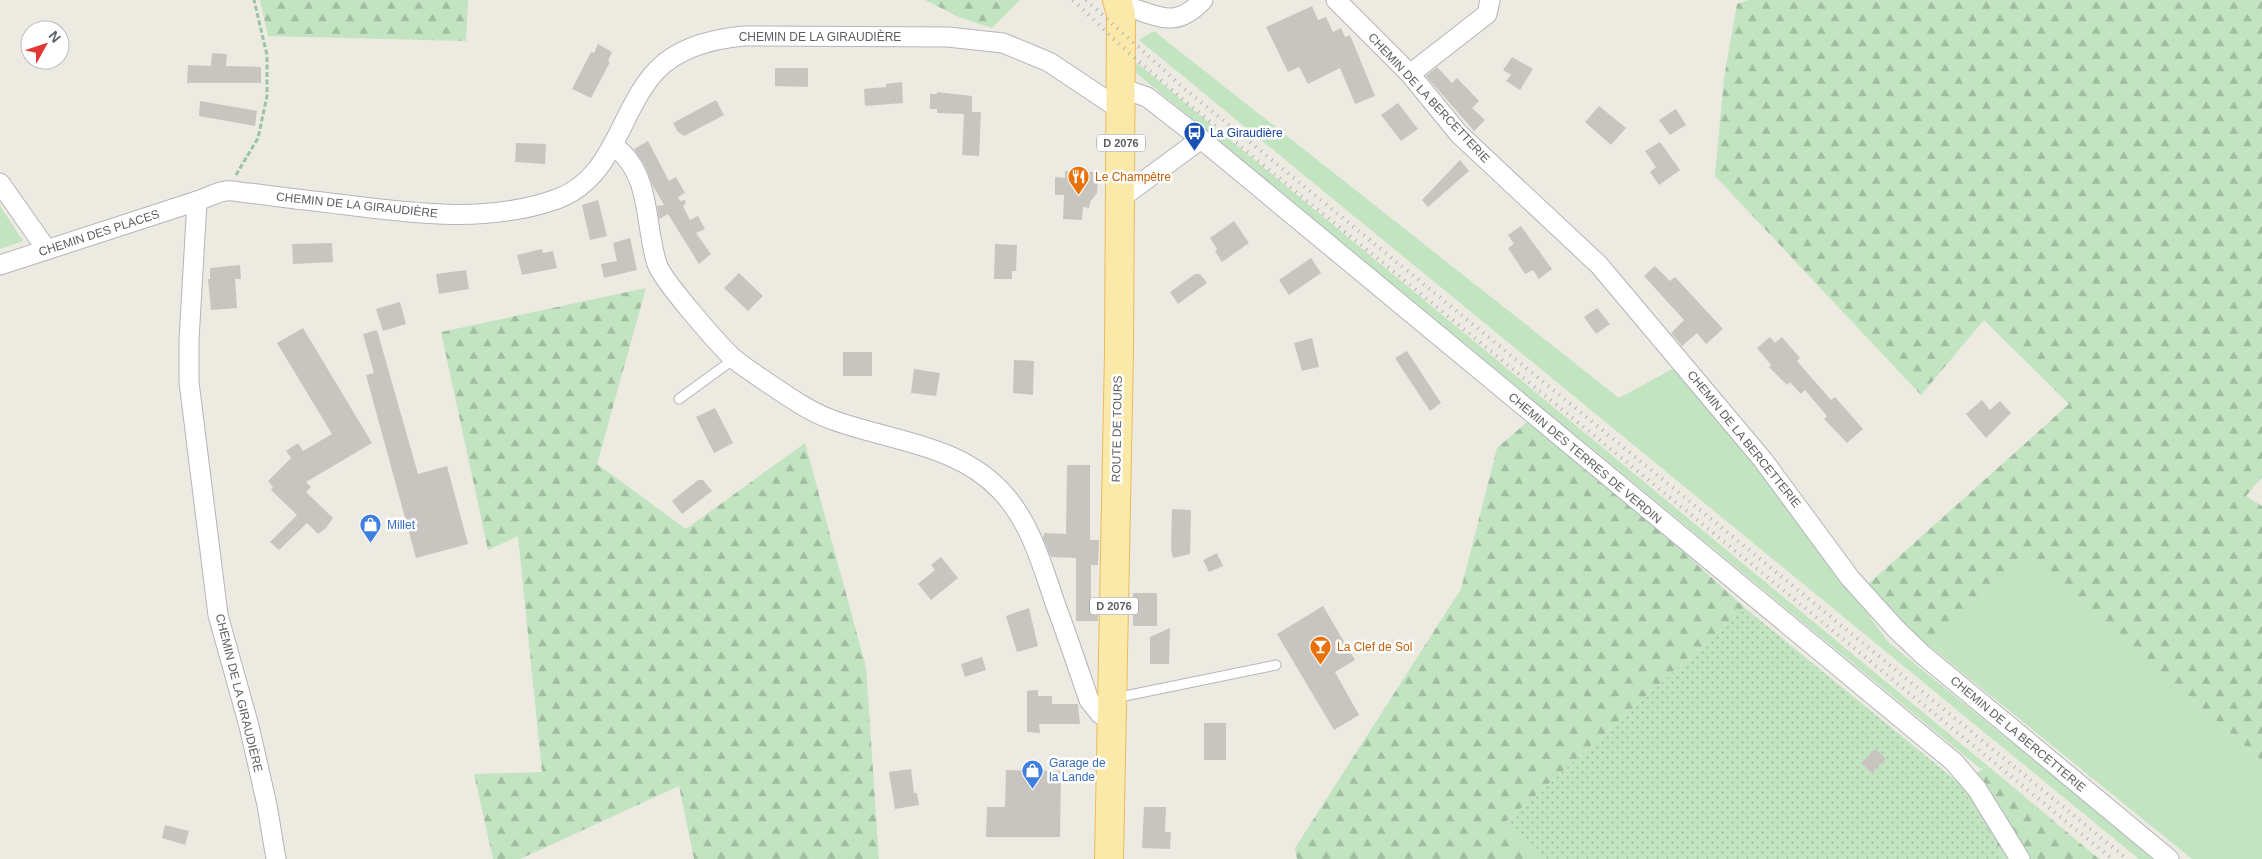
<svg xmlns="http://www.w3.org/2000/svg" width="2262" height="859" font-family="Arial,sans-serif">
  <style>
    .grass { fill: #c2e4c0 }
    .forest { fill: url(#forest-firs) }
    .garden { fill: url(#garden-dots) }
    .building { fill: #c8c5c0 }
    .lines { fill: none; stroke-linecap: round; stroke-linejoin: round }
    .service-casing { stroke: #b3b5b9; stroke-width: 11 }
    .minor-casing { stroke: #b3b5b9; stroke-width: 21 }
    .primary-casing { stroke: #ebbb5d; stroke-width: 30 }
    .path { stroke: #99c4a4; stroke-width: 3; stroke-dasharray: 5 2.5; stroke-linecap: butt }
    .service { stroke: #fff; stroke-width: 9 }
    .minor { stroke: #fff; stroke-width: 19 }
    .primary { stroke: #fbe9a9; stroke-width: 28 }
    .rail { stroke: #b1b2b3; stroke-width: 4; stroke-dasharray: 1 6; stroke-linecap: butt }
    .labels { text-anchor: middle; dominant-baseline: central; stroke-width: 5; stroke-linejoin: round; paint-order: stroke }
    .shield { fill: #fff; stroke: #8c8f92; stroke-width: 1 }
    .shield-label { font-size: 11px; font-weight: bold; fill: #5b5f63 }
    .street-label { font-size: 12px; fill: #5b5f63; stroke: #fff }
    .transit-label { font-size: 12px; fill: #164399; stroke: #fff; text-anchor: start }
    .food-label { font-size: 12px; fill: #c56008; stroke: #fff; text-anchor: start }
    .shop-label { font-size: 12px; fill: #366cbe; stroke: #fff; text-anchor: start }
  </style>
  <defs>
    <pattern id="forest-firs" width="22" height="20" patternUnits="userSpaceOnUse" patternTransform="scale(1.25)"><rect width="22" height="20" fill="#c2e4c0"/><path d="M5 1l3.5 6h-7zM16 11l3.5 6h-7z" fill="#a1bca0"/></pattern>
    <pattern id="garden-dots" width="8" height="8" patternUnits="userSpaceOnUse" patternTransform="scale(1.25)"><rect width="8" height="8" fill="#c2e4c0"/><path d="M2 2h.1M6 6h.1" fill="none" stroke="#a1bca0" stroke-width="1.8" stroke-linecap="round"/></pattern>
  </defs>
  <rect width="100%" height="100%" fill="#edeae2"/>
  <!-- grass -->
  <g class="grass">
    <polygon points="1154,31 1619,398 1678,366 1855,596 1888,642 2156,859 2139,859 1139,40"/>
    <polygon points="1137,63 1988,766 1981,769 1135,72"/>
    <polygon points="0,206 23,241 0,249"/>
    <polygon points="2028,555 2262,761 2262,859 2192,859 1932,648"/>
  </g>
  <!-- forest -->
  <g class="forest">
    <polygon points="260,0 468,0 466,41 268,36"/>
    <polygon points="925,0 1020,0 992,28 961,18"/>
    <polygon points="1748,0 2262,0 2262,477 2246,496 2262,506 2262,761 2028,555 1932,648 1855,596 2069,404 1984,320 1921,395 1715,176 1724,78 1737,4"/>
    <polygon points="646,288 597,464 686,529 805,443 866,667 879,859 694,859 679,786 520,859 493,859 474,774 542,772 518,536 488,550 441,332"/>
    <polygon points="1534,416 1745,608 1506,822 1541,859 1297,859 1295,848 1461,589 1497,448"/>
    <polygon points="1988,766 2099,859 2005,859 1959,783"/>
  </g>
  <!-- garden -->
  <polygon class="garden" points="1745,608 1959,783 2005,859 1541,859 1505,823"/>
  <!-- building -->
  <g class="building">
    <polygon points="1312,6 1318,20 1326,17 1333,32 1341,28 1345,37 1350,35 1375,96 1355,104 1340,68 1308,84 1299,67 1288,72 1266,27"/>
    <polygon points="598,44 612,52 608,61 610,62 591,98 572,89 591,52 594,53"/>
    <polygon points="212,53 227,54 226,66 261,67 261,83 187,83 188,65 211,66"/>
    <polygon points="1512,57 1533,69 1520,90 1506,81 1511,75 1503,70"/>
    <polygon points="1437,67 1452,83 1457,78 1479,101 1472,108 1485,120 1474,131 1426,76"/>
    <polygon points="775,68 808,68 808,87 775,86"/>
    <polygon points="902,82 903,103 865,106 864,89 886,87 886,84"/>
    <polygon points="937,92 972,96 972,112 981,112 979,156 962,155 964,114 937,113 937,109 930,109 930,94 937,94"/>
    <polygon points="716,100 724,115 684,136 678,132 673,123"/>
    <polygon points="200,101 257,111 255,126 199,116"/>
    <polygon points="1398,103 1418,129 1401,141 1381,115"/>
    <polygon points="1599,106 1626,128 1611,145 1585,122"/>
    <polygon points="1676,109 1686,125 1670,135 1659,120"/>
    <polygon points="648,141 669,181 676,177 685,193 678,197 680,201 685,200 686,203 683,206 690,220 698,216 705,229 696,233 711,254 699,264 668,214 659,219 657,206 664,205 653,186 645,166 634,149"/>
    <polygon points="1660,142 1680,170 1659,185 1650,172 1656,167 1645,151"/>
    <polygon points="516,143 546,144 545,164 515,162"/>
    <polygon points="1460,160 1469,171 1428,207 1422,200"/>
    <polygon points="1065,171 1094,172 1098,177 1097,193 1090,202 1089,208 1083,207 1082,220 1063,219 1064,195 1055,195 1055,177 1065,178"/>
    <polygon points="598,200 607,236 590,240 582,205"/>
    <polygon points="1234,221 1249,243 1222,262 1215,251 1217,249 1210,238"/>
    <polygon points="1521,226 1552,269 1539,279 1533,270 1525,274 1508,248 1514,244 1508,235"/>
    <polygon points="630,238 637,270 604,278 601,264 617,261 613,243"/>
    <polygon points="332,243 333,262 293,264 292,244"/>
    <polygon points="995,244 1017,245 1016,271 1012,271 1012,279 994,279"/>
    <polygon points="542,249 543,253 553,251 557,268 522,275 517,255"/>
    <polygon points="1311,258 1321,273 1289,295 1279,280"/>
    <polygon points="240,265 241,279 235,279 237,308 211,310 208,279 210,279 210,268"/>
    <polygon points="1655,266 1670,281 1675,277 1723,329 1706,344 1697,333 1682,346 1671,333 1684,320 1644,276"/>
    <polygon points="466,270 469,289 439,294 436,274"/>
    <polygon points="739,273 763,296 748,311 724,288"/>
    <polygon points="1195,274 1200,274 1207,283 1178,304 1170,292"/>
    <polygon points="400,302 406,324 383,331 376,309"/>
    <polygon points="1597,308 1610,324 1596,334 1584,317"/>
    <polygon points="303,328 372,443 306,482 311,487 306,492 333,518 326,528 318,534 307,523 279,550 270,542 297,515 271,490 273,487 268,481 291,458 286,451 298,443 303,451 332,434 277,343"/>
    <polygon points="377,330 418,474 447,466 468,544 416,558 366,375 374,373 363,334"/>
    <polygon points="1770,337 1775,343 1782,337 1800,358 1797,361 1831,400 1835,397 1863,429 1847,443 1824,419 1827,416 1805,390 1801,394 1790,382 1787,385 1769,367 1771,365 1757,348"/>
    <polygon points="1312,338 1319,367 1302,371 1294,343"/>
    <polygon points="1407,351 1441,403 1430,411 1395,358"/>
    <rect x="843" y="352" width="29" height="24"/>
    <polygon points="1014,360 1034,361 1033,395 1013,393"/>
    <polygon points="914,369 940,373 936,396 911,393"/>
    <polygon points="1982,400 1990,410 2000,401 2011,413 1986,438 1966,414"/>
    <polygon points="715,408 733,443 714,453 696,417"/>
    <polygon points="1067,465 1090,465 1090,540 1099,540 1098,565 1091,565 1091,603 1098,603 1098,621 1076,621 1076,558 1051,557 1043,538 1044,533 1066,534"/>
    <polygon points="698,480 703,480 712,491 682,514 672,501"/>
    <polygon points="1172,509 1191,510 1190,554 1173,558 1171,549"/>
    <polygon points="1217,553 1223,566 1209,572 1203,560"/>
    <polygon points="941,557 958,578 931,600 918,584 935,570 931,565"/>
    <rect x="1133" y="593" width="24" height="33"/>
    <polygon points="1323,606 1355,660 1335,672 1359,715 1334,730 1277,634"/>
    <polygon points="1029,608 1038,646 1017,652 1006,616"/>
    <polygon points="1170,628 1169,664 1150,664 1150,637"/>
    <polygon points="982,657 986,670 965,677 961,664"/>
    <polygon points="1038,690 1038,696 1052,696 1052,704 1078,704 1080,724 1039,724 1040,733 1027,732 1027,691"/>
    <rect x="1204" y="723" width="22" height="37"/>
    <polygon points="1875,749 1886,759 1872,773 1861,763"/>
    <polygon points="911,769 914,793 917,793 919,805 895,809 889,772"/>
    <polygon points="1006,770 1061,771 1060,837 986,837 987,807 1005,807"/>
    <polygon points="1144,807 1166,807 1165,832 1171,832 1170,849 1142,848"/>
    <polygon points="165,825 189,831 185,845 162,838"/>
  </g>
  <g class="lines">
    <defs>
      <g id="service">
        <polyline points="679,399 734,359"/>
        <polyline points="1115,698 1276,665"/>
      </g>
      <g id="minor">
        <polyline points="1336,0 1410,74 1459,134 1599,265 1763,460 1850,578 1896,629 1922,654 2169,859"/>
        <path d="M1119,5C1156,12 1172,33 1203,0"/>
        <polyline points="1410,74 1487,14 1490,0"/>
        <polyline points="1121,88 1147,97 1201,139 1954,762 1977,789 2020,859"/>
        <path d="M614,146C652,174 644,223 657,264C662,280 719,345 733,358C741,365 751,371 759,377C782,392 804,409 830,419C888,441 956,443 1001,491C1030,521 1042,565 1055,603C1067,635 1078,668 1089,700L1100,714L1112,718"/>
        <polyline points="0,183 47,250"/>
        <polyline points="1121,198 1201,139"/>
        <polyline points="0,265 197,201"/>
        <path d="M276,859L267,805L249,726L218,615L189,382V340L197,201C206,198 217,192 226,191C233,190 242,193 249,193C267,195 286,198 305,200C388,209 476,228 557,199C615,178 619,110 657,70C679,47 713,39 743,36L948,37L1003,43L1049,62L1121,110"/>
      </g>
      <polyline id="primary" points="1109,859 1119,352 1121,15 1117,0"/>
    </defs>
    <!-- service casing -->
    <use href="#service" class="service-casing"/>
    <!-- minor casing -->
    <use href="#minor" class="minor-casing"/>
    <!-- primary casing -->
    <use href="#primary" class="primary-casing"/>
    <!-- path -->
    <polyline class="path" points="236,175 258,138 267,96 267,55 254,0"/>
    <!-- service -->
    <use href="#service" class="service"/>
    <!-- minor -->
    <use href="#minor" class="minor"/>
    <!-- primary -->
    <use href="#primary" class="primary"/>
    <!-- rail -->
    <g class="rail">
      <polyline points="1073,0 1121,46 1180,97 2112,859"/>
      <polyline points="1086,0 1185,89 2127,859"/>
    </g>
  </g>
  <!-- icons -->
  <defs>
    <symbol id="bus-pin" viewBox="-11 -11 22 30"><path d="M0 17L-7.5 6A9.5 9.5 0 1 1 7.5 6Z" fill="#1a4fb4" stroke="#fff"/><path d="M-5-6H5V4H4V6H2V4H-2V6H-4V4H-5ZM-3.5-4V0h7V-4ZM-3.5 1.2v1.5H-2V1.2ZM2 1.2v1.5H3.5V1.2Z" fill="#fff"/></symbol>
    <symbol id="restaurant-pin" viewBox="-11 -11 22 30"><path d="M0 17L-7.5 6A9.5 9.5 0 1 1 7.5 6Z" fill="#e8710a" stroke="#fff"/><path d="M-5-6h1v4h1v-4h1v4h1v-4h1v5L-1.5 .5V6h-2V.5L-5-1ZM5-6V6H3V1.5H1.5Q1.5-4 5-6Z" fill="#fff"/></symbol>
    <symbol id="shop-pin" viewBox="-11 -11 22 30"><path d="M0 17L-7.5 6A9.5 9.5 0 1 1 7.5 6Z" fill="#3f7fe0" stroke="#fff"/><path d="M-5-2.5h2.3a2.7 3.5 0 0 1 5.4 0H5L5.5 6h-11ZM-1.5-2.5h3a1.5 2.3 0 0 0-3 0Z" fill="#fff"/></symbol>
    <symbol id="bar-pin" viewBox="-11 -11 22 30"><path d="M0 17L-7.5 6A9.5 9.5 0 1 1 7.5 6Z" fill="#e8710a" stroke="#fff"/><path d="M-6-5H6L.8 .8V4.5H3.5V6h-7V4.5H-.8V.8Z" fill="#fff"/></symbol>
  </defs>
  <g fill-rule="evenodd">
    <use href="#bus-pin" x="1182" y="120" width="25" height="34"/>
    <use href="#restaurant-pin" x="1066" y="164" width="25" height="34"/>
    <use href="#shop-pin" x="358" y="512" width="25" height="34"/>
    <use href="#bar-pin" x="1308" y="634" width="25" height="34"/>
    <use href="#shop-pin" x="1020" y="758" width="25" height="34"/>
  </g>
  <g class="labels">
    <!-- shield labels -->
    <g class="shield">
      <rect x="1097" y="134.5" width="48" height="17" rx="4"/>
      <rect x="1090" y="597.5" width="48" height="17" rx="4"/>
    </g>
    <g class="shield-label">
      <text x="1121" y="143">D 2076</text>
      <text x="1114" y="606">D 2076</text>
    </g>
    <!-- street labels -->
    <g class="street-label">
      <text x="820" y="37">CHEMIN DE LA GIRAUDIÈRE</text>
      <text transform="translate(1429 98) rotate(47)">CHEMIN DE LA BERCETTERIE</text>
      <text transform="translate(357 205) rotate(6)">CHEMIN DE LA GIRAUDIÈRE</text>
      <text transform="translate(99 233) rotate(-18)">CHEMIN DES PLACES</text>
      <text transform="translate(1117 429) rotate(-89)">ROUTE DE TOURS</text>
      <text transform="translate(1744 439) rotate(51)">CHEMIN DE LA BERCETTERIE</text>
      <text transform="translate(1585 458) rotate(40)">CHEMIN DES TERRES DE VERDIN</text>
      <text transform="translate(239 693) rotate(76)">CHEMIN DE LA GIRAUDIÈRE</text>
      <text transform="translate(2018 734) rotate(40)">CHEMIN DE LA BERCETTERIE</text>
    </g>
    <!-- transit labels -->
    <g class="transit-label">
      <text x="1210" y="133">La Giraudière</text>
    </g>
    <!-- food labels -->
    <g class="food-label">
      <text x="1095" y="177">Le Champêtre</text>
      <text x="1337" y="647">La Clef de Sol</text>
    </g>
    <!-- shop labels -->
    <g class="shop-label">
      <text x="387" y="525">Millet</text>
      <text x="1049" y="763">Garage de<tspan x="1049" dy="14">la Lande</tspan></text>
    </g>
  </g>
  <!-- north arrow -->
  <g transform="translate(45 45) rotate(50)"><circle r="24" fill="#ffffff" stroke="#bdbfc1"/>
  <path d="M0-4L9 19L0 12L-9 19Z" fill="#e13834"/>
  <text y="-8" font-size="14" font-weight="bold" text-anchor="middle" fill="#5b5f63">N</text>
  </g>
</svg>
